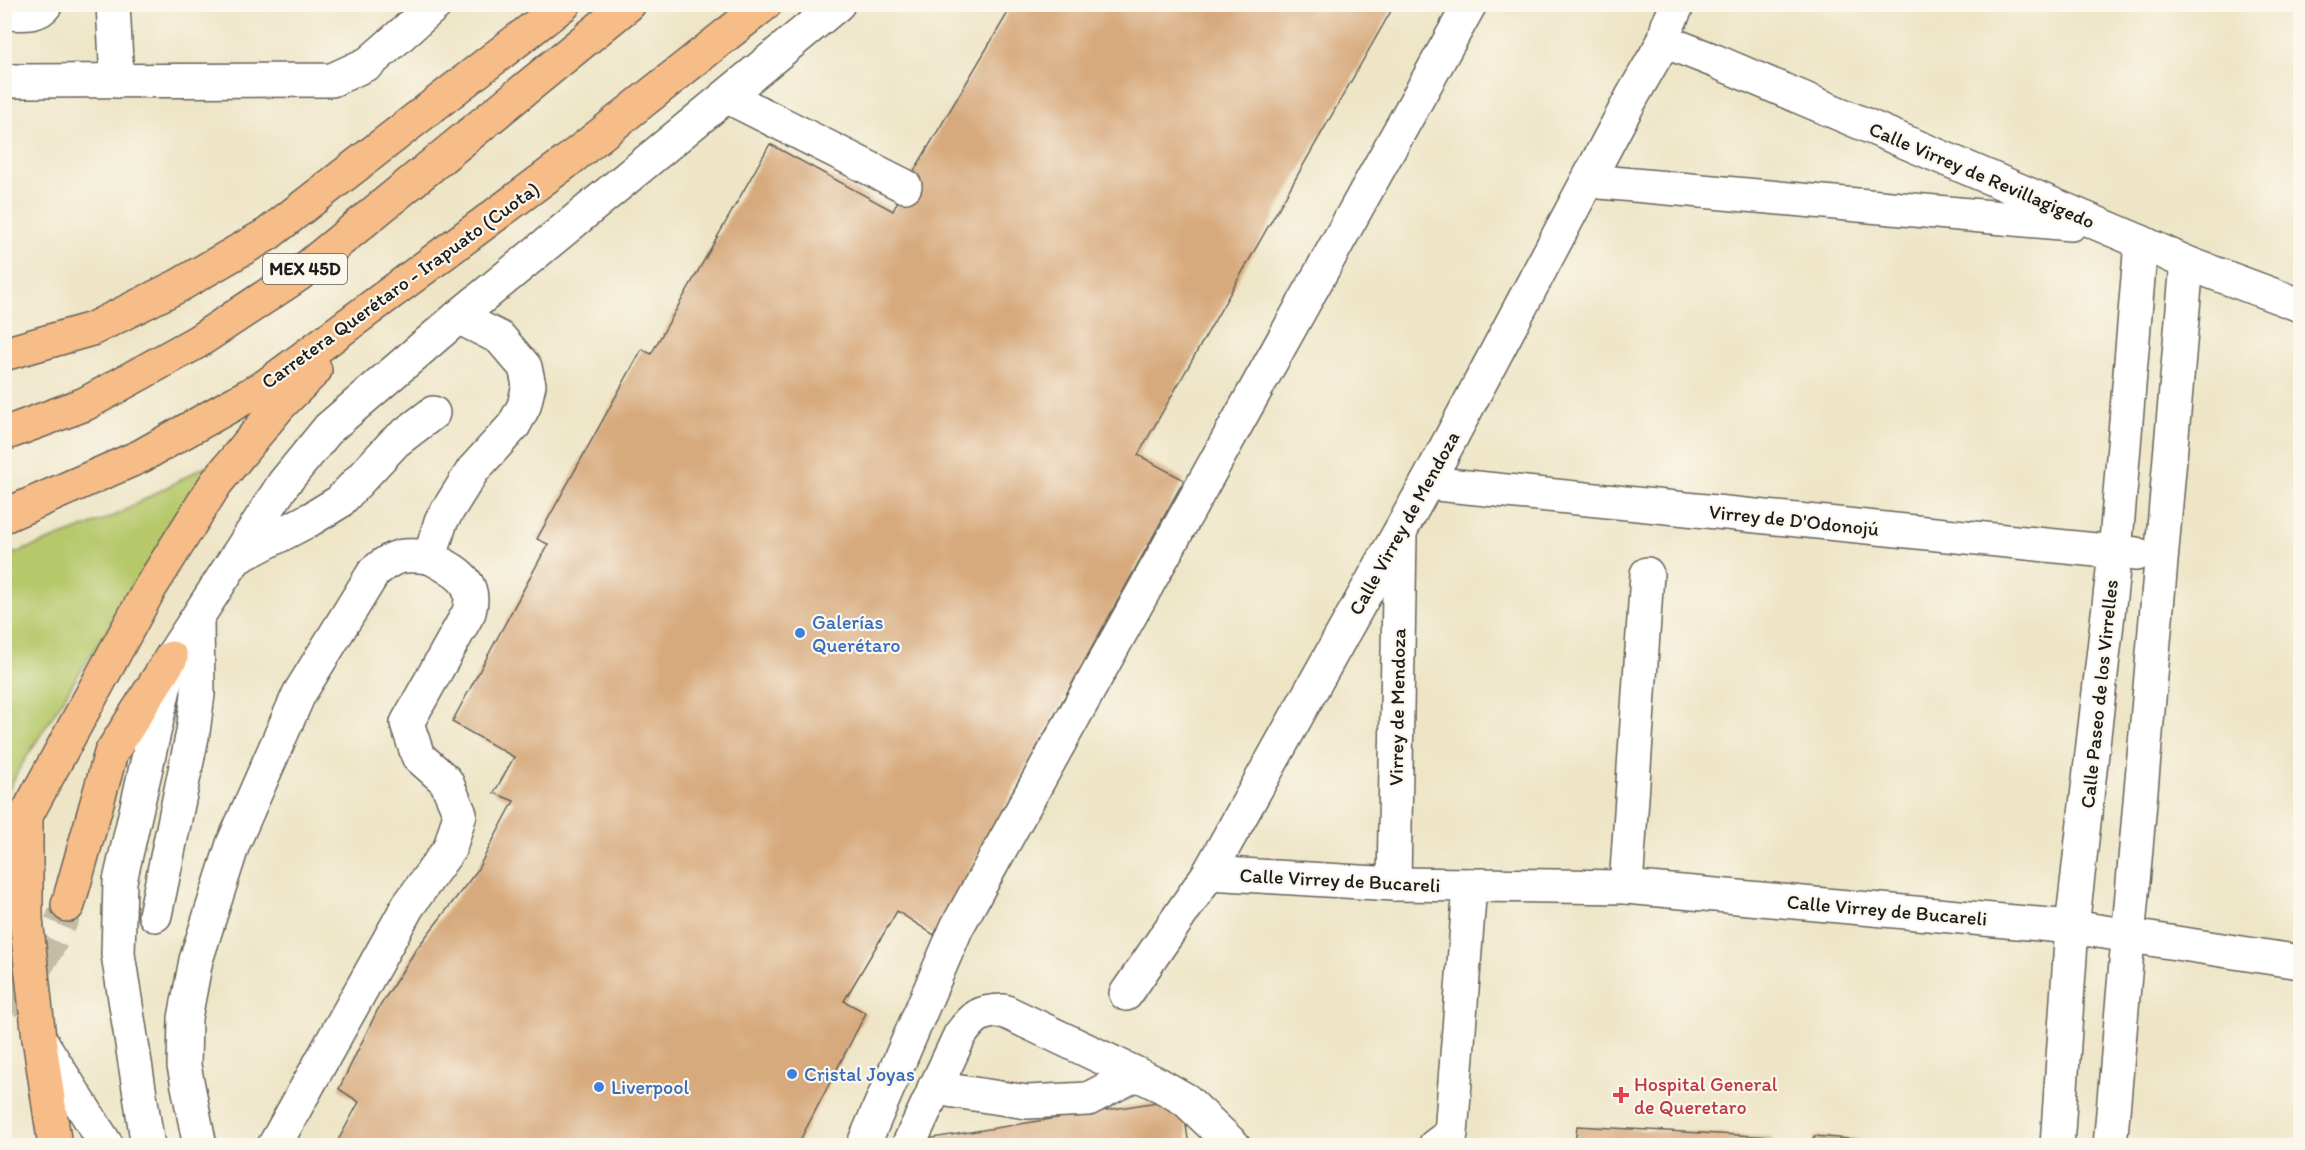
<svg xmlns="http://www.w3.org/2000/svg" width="2305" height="1150" font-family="Itim,sans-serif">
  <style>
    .green { fill: #b6c86b; stroke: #697244; stroke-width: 1.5 }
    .building { fill: #d7aa7e }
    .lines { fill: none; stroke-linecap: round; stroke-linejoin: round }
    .highway-tunnel { stroke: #c4bda4; stroke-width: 33; stroke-dasharray: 33 16; stroke-linecap: butt }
    .minor-casing { stroke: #666258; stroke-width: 36 }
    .highway-casing { stroke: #666258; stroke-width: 36 }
    .minor { stroke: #fff; stroke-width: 33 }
    .highway { stroke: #f7bd88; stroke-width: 33 }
    .shop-dot { fill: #3f7fe0; stroke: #fbf7ec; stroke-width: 2 }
    .health-dot { fill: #e0444e; stroke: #fbf7ec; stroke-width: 2 }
    .labels { text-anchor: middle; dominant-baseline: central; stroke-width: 4.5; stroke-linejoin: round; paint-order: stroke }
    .shield { fill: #fbf7ec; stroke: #5f5e5a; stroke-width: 1.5 }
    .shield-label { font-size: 18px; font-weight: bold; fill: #1c1c1c }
    .street-label { font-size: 20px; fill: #1c1c1c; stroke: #fbf7ec }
    .shop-label { font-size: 20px; fill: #366cbe; stroke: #fbf7ec; text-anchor: start }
    .health-label { font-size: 20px; fill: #be3a42; stroke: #fbf7ec; text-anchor: start }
  </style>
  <rect width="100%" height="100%" fill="#fbf7ec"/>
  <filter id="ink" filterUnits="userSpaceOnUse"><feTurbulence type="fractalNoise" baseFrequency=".0167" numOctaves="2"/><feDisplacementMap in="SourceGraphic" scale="12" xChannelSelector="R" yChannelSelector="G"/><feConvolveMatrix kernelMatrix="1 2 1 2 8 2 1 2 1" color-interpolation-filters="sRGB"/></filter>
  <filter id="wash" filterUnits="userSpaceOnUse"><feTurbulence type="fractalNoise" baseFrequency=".008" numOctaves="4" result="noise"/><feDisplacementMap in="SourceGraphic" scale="24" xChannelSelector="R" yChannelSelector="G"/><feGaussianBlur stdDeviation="1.35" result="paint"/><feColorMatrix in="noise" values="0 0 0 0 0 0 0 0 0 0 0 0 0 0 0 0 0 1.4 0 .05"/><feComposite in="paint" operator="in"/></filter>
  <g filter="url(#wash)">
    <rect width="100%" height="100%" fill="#eee5c6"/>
    <!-- green -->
    <polygon class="green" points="220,458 89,658 19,769 5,798 5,557 114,516"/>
    <g id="blocks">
      <!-- building -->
      <g class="building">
        <polygon points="1013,4 1395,4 1138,455 1184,480 934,935 897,911 844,1001 866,1013 797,1146 335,1146 359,1102 339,1089 378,1009 417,948 476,872 514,801 494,793 514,757 452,722 548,544 537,539 642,349 651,354 770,144 893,211 905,186"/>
        <polygon points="1182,1098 1189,1146 927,1146 926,1139"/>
        <polygon points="1577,1126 1772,1137 1771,1146 1575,1146"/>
        <polygon points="1814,1136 1908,1144 1908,1146 1813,1146"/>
      </g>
    </g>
  </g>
  <g filter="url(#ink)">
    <use href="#blocks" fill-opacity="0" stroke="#666258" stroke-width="1.5"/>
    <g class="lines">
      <!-- highway-tunnel -->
      <path class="highway-tunnel" d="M4,1005C33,975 53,944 68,905"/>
      <defs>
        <g id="minor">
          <polyline points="113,4 117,81"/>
          <path d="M4,13C19,13 37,17 46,4"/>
          <polyline points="1664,41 1715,61 2141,242 2187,263 2300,305"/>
          <polyline points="4,81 332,80 369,63 436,4"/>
          <polyline points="728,97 905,186"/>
          <polyline points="1589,181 2071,224"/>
          <polyline points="1427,483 2136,554"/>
          <polyline points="238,557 311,519 339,502 395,442 433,413"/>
          <polyline points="1209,873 1394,884 1626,887 2072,927 2300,962"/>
          <polyline points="1394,884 1400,535"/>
          <polyline points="1626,887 1647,574"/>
          <polyline points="155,915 193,732 198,694 197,620"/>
          <polyline points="1126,994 1209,873 1427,483 1633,95 1664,41 1668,25 1678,4"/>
          <polyline points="39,1038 107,1146"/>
          <polyline points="934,1088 1027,1102 1088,1099 1136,1074"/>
          <polyline points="148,1146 118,954 120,881 171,658 284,483 329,428 458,317 838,4"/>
          <path d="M200,1146L184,1066L185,1018L196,960L233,844L299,694L374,572C395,554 404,554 430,557"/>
          <path d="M274,1146L408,906L450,848L460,814L446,781L418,756L407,723L469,612C478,580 454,571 430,557L441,521L473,470L514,425L524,406L529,385L525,367L500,338L458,317"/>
          <polyline points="863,1146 957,927 1470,4"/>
          <path d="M908,1146L960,1035C975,1015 980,1011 1004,1011L1160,1085L1186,1100L1234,1146"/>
          <polyline points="1435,1146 1451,1134 1470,885"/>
          <polyline points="2057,1146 2072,927 2115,553 2141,242"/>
          <polyline points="2110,1146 2187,263"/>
        </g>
        <g id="highway">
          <polyline points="4,354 92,329 178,286 268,234 564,4"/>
          <polyline points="4,434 85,404 197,342 298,275 629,4"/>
          <polyline points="4,516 141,456 267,385 565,163 765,4"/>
          <polyline points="26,819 26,919 39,1038 55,1146"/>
          <polyline points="4,856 150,588 216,483 279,406 315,370"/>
          <polyline points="68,905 111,753 171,658"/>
        </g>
      </defs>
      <!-- minor casing -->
      <use href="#minor" class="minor-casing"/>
      <!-- highway casing -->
      <use href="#highway" class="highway-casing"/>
      <!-- minor -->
      <use href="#minor" class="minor"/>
      <!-- highway -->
      <use href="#highway" class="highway"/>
    </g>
  </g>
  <!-- markers -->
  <g class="shop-dot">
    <circle cx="800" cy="633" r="6"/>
    <circle cx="792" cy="1074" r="6"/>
    <circle cx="599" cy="1087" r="6"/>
  </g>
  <path class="health-dot" d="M1618 1086h6v6h6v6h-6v6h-6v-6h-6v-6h6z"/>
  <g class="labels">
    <!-- shield labels -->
    <rect class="shield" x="263" y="254" width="84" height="30" rx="4.5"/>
    <g class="shield-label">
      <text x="305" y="269">MEX 45D</text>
    </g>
    <!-- street labels -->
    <g class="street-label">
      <text transform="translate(1982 175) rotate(23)">Calle Virrey de Revillagigedo</text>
      <text transform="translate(400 285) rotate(-36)">Carretera Querétaro - Irapuato (Cuota)</text>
      <text transform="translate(1794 520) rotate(6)">Virrey de D'Odonojú</text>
      <text transform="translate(1404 523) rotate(-61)">Calle Virrey de Mendoza</text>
      <text transform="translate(2099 694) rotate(-84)">Calle Paseo de los Virrelles</text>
      <text transform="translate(1397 707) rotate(-89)">Virrey de Mendoza</text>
      <text transform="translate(1340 880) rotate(3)">Calle Virrey de Bucareli</text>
      <text transform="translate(1887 910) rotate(5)">Calle Virrey de Bucareli</text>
    </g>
    <!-- shop labels -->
    <g class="shop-label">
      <text x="812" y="622">Galerías<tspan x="812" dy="23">Querétaro</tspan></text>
      <text x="804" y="1074">Cristal Joyas</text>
      <text x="611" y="1087">Liverpool</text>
    </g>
    <!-- health labels -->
    <g class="health-label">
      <text x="1634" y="1084">Hospital General<tspan x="1634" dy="23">de Queretaro</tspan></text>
    </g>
  </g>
  <!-- margin -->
  <rect width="2305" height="1150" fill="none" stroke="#fbf7ec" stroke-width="24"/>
</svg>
